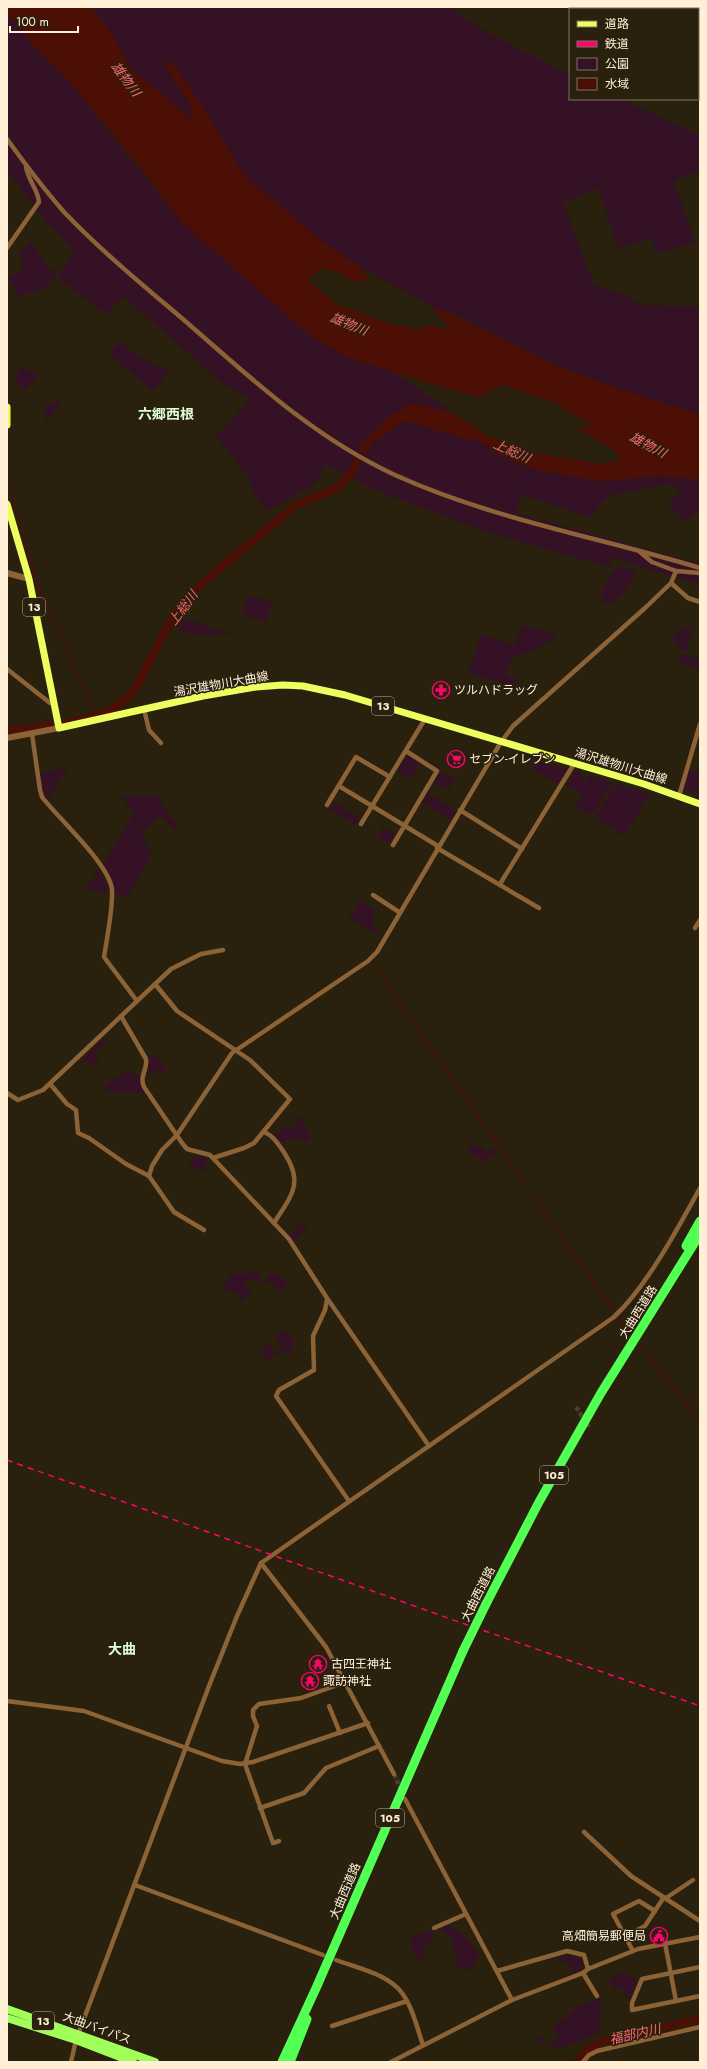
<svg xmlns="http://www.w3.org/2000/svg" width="707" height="2069" font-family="Jost,'Noto Sans JP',sans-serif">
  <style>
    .green { fill: #351125 }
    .water { fill: #4b0f06 }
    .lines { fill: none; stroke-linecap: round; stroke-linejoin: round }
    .stream { stroke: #4b0f06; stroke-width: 1.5 }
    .river { stroke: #4b0f06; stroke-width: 8 }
    .minor-tunnel { stroke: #4a3f2c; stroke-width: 4.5; stroke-dasharray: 4.5 2; stroke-linecap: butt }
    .minor { stroke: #8c6336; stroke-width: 4.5 }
    .tertiary { stroke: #8c6336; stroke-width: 6 }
    .primary { stroke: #edff5e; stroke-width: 7 }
    .trunk { stroke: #a0ff58; stroke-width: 8 }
    .motorway { stroke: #52ff53; stroke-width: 9 }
    .rail { stroke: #ff036c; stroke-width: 1.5; stroke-dasharray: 6 5; stroke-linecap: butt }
    .motorway-bridge { stroke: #52ff53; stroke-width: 9 }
    .labels { text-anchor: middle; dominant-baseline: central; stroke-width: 3; stroke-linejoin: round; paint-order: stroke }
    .shield { fill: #2a200e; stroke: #bfb19b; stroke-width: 1 }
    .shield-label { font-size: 11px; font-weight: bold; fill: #ffefd7 }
    .street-label { font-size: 12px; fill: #ffefd7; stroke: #2a200e }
    .poi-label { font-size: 12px; fill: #ffefd7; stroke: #2a200e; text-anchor: start }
    .water-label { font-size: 13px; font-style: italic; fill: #ff656e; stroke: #2a200e }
    .quarter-label { font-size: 14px; font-weight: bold; fill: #dfffd9; stroke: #2a200e }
  </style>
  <rect width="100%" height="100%" fill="#2a200e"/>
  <!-- green -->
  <g class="green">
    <polygon points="90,7 448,7 485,31 570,75 570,99 621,99 700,136 700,171 674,181 695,242 657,253 651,238 619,249 598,188 563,203 594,285 628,296 639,305 700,307 700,414 644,398 548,362 461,317 432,307 362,268 320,240 244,175 200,102 164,63 191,106 190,120 168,98 133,72 109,29"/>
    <polygon points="7,13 32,44 66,78 183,224 349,358 397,374 455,414 412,403 357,447 365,456 372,443 404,421 470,440 476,439 504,458 536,470 597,481 660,476 700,479 700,507 685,522 668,504 681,490 669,484 611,495 599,505 592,518 521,494 516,513 700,564 700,583 669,576 612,557 609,567 481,530 370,488 339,471 324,465 320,477 313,485 269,511 265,510 254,494 247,475 216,436 251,399 226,386 123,296 107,315 58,278 74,250 47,223 7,171"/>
    <polygon points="31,242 48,267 58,274 40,291 25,293 19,298 8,278 19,271 24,264 23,259 17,254"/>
    <polygon points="120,342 145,360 169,372 153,391 109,354"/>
    <polygon points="21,367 39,376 26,390 18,384 14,378"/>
    <polygon points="58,400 60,402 47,423 44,407"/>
    <path d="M619,567H626L636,572C632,584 619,601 607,605L601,602C602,588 608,575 619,567Z"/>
    <polygon points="248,595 272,602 266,622 242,614"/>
    <polygon points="185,618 233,635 193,634 178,630"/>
    <polygon points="522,625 558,636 534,650 512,657 506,675 517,680 515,686 468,673 481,634 515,645"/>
    <path d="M687,627L692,631V636L688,641V650L684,652L673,640C674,633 681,629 687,627Z"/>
    <polygon points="681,654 700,660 700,670 678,663"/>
    <polygon points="408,755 420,762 410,779 397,770"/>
    <polygon points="535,762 567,768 558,784 531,769"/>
    <polygon points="69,766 48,800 41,788 40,773 61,769"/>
    <polygon points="689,769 700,773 700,794 683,789"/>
    <polygon points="440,771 455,779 448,790 433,782"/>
    <polygon points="575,771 583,775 582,780 587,782 589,775 612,783 592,816 575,806 582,795 566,785"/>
    <polygon points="615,784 649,794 624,836 595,817"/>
    <polygon points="428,793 457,811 451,820 422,802"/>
    <polygon points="157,795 169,816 179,825 175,830 160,815 141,834 152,854 127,897 114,894 113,884 103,865 134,813 121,797"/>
    <polygon points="333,802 360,818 356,825 329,808"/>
    <polygon points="383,827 395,834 389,843 377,836"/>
    <polygon points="98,870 105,880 107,893 86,890"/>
    <polygon points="360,900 375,910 372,915 376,918 371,925 378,929 375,933 353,920 348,920"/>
    <polygon points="104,1038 107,1042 94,1053 99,1060 93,1066 82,1059"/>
    <polygon points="153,1055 167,1068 162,1073 158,1069 147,1077 149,1067 147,1059"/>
    <polygon points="131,1070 135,1077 141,1074 140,1083 145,1093 110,1092 104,1088 107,1083"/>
    <polygon points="300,1115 311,1139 305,1143 301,1136 292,1141 290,1139 282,1143 273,1136 286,1127 293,1129 299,1124 295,1119"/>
    <polygon points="469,1145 482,1148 486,1153 494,1148 497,1153 484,1161 470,1153 468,1147"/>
    <polygon points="201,1156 207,1160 205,1171 189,1167 193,1157"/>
    <polygon points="303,1222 307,1227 294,1241 289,1237"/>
    <polygon points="251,1272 263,1273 257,1282 249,1277 244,1284 251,1292 240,1302 237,1294 224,1288 230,1274 240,1275"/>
    <polygon points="270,1274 278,1275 287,1282 281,1292 268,1281 264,1284 263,1283"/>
    <polygon points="283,1328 287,1333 289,1332 294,1341 290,1344 294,1351 289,1355 286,1350 276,1357 275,1353 283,1348 276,1336"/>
    <polygon points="269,1343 274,1352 271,1360 261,1356"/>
    <path d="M448,1926C460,1929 472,1944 479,1954C477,1964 473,1968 464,1971L456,1966L455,1948L451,1938L441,1930L444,1927Z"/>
    <path d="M427,1931H431L435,1935L425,1946L423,1961L415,1954L409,1943C412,1935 420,1934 427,1931Z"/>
    <polygon points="568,1956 580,1958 584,1969 573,1973 567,1962 559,1961 558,1958"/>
    <polygon points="624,1971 629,1979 636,1977 632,1995 628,1999 621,1987 614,1990 609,1979"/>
    <path d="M601,1998L600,2032C578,2041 557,2057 536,2038L540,2035L547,2045L559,2038L553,2025L565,2018L576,2007Z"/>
  </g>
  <!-- water -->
  <path class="water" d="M7,7H90L109,29L133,72L168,98L190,120L191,106L164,63L172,62L200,102L244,175L320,240L362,268L370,281H351L338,272L322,268L307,279L336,304L390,324L418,329L431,325L450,330L432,307C473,322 509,344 548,362C597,383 649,399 700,414V479L660,476L597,481L536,470L504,458L476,439L470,440L404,421L372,443L366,456L357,448L391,415L412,403L455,414L488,436L530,452L600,464L622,460L611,448L576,428L593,426L549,400L503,385L480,397L452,390L349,358L312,337L183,224L136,162L66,78L30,42L7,12Z"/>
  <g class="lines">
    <!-- stream -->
    <g class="stream">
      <polyline points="9,487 37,584 54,622"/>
      <polyline points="56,626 95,715"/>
      <polyline points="371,961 436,1055"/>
      <polyline points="440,1061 528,1188"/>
      <polyline points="532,1194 614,1311"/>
      <polyline points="619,1318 630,1334"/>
      <polyline points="640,1346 644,1351"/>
      <polyline points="648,1356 700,1421"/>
    </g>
    <!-- river -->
    <g class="river">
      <path d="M7,730C32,729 91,721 112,709C121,704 131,696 136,687C155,654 168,618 194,590L296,505L339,487L352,472L358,460"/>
      <polyline points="578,2062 586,2051 601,2042 700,2019"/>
    </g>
    <!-- minor-tunnel -->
    <g class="minor-tunnel">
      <polyline points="576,1407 589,1427"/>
      <polyline points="394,1774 401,1790"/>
    </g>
    <!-- minor -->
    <g class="minor">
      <path d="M7,139C25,164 44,189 64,212C103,253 149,290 192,327C256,383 317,439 395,475C492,519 598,537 700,568"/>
      <path d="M7,248L39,202C38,189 27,179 26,166"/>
      <polyline points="640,552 652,562 676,571"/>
      <polyline points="671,583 688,598 700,602"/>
      <polyline points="7,669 50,703 53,703"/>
      <polyline points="144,709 149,730 161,743"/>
      <path d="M32,734L40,790L42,797C58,818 111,866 112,890C113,908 107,938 104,957L137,1001"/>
      <polyline points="339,786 438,846"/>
      <polyline points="679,796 700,724"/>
      <polyline points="327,805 356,757 390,777"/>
      <polyline points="460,810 522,849"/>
      <polyline points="361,824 425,719"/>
      <polyline points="393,845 437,771 406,751"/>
      <polyline points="437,848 539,908"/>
      <polyline points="500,884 574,764"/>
      <polyline points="373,895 399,912"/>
      <polyline points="695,928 700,920"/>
      <polyline points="155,984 177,1011 250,1060 290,1099 254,1143 244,1148 213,1158"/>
      <path d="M121,1016L146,1059C148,1069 139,1076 144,1087L182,1143L187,1149L210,1155L289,1239L327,1298L429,1446"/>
      <polyline points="51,1085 67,1104 76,1110 78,1133 89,1138 126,1164 149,1176 174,1212 204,1230"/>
      <polyline points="7,1093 18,1100 43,1090 171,969 201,954 223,950"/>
      <path d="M264,1132C274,1136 279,1145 285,1154C304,1184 291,1196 274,1223"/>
      <polyline points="149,1176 152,1166 162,1150 177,1135 232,1053 368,961 377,952 501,742 513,726 645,608 671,583 676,571 700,573"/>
      <polyline points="327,1300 325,1310 313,1336 314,1370 279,1390 276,1396 349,1501"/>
      <polyline points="261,1563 326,1647 394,1774"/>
      <polyline points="7,1701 84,1711 222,1761 240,1764 253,1762 368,1723"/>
      <polyline points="329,1706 340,1733"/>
      <polyline points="405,1799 512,2000"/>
      <polyline points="260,1808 304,1793 326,1768 379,1746"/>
      <polyline points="584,1832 631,1876 700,1921"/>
      <polyline points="279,1841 273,1843 245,1764 257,1726 253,1716 253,1710 259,1704 301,1698 346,1682"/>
      <polyline points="135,1885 323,1955"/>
      <polyline points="666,1898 693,1880"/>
      <polyline points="434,1928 466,1914"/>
      <polyline points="626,1936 645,1926 664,1897"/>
      <polyline points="665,1943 676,2001"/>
      <polyline points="633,1951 613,1914 639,1901 655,1911"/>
      <path d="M336,1960C357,1968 388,1974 402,1993C413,2008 417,2028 423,2045"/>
      <polyline points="700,1967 642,1979 632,2003 632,2010 700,1996"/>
      <polyline points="497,1971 567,1951 584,1955 588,1969"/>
      <polyline points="583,1973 597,1996"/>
      <polyline points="332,2026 407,2001"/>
      <path d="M71,2062L76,2040L209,1686L237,1616L261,1563L614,1317C647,1286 678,1228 700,1188"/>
      <polyline points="391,2062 512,2000 583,1973 588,1969 638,1949 700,1937"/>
      <polyline points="583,2062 589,2055 597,2051 700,2027"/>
    </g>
    <!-- tertiary -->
    <g class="tertiary">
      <polyline points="7,573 29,579"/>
      <polyline points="7,738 59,728"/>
    </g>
    <!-- primary -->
    <g class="primary">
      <polyline points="7,407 7,425"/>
      <polyline points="7,504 29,579 59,728 203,696 256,687 283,685 303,686 345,695 644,784 700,804"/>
    </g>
    <!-- trunk -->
    <g class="trunk">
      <polyline points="7,2009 155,2062"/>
      <polyline points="7,2018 76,2040 133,2062"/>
    </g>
    <!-- motorway -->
    <g class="motorway">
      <polyline points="686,1246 700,1221"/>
      <polyline points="486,1604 539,1502 601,1393 700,1234"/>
      <polyline points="282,2062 317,1986 463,1651"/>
      <polyline points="290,2062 307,2019"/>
    </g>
    <!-- rail -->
    <polyline class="rail" points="7,1460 459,1622 700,1706"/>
    <!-- motorway-bridge -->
    <polyline class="motorway-bridge" points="463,1651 486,1604"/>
  </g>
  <!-- icons -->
  <defs>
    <symbol id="pharmacy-ring" viewBox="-11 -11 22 22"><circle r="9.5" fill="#2a200e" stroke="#ff036c" stroke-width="1.5"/><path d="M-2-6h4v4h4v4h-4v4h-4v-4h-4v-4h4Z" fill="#ff036c"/></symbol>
    <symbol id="supermarket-ring" viewBox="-11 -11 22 22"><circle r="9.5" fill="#2a200e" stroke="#ff036c" stroke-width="1.5"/><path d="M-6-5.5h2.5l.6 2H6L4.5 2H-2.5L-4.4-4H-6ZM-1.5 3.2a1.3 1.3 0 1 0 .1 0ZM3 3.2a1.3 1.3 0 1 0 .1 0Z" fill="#ff036c"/></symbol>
    <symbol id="temple-ring" viewBox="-11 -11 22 22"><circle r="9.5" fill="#2a200e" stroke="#ff036c" stroke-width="1.5"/><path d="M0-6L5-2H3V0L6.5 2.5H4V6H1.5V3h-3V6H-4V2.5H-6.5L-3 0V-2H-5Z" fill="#ff036c"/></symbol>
    <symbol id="civic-ring" viewBox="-11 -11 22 22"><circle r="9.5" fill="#2a200e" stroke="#ff036c" stroke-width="1.5"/><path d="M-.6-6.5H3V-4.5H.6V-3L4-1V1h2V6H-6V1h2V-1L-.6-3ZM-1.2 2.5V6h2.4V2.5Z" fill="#ff036c"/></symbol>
  </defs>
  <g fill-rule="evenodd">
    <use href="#pharmacy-ring" x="431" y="680" width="20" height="20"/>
    <use href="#supermarket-ring" x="446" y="749" width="20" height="20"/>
    <use href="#temple-ring" x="308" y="1654" width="20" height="20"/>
    <use href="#temple-ring" x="300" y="1671" width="20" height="20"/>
    <use href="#civic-ring" x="649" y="1926" width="20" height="20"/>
  </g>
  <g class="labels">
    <!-- shield labels -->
    <g class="shield">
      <rect x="23" y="598" width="22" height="18" rx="3"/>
      <rect x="372" y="697" width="22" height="18" rx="3"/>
      <rect x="540" y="1466" width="28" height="18" rx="3"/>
      <rect x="376" y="1809" width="28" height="18" rx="3"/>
      <rect x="32" y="2012" width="22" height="18" rx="3"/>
    </g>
    <g class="shield-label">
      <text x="34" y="607">13</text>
      <text x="383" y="706">13</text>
      <text x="554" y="1475">105</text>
      <text x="390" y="1818">105</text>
      <text x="43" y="2021">13</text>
    </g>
    <!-- street labels -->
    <g class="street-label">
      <text transform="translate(221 684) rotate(-10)">湯沢雄物川大曲線</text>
      <text transform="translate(621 766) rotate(17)">湯沢雄物川大曲線</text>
      <text transform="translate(638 1312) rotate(-58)">大曲西道路</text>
      <text transform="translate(478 1594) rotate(-63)">大曲西道路</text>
      <text transform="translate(345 1891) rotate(-67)">大曲西道路</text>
      <text transform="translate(97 2028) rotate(20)">大曲バイパス</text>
    </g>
    <!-- poi labels -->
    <g class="poi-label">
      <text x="454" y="690">ツルハドラッグ</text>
      <text x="469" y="759">セブン-イレブン</text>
      <text x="331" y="1664">古四王神社</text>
      <text x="323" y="1681">諏訪神社</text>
      <text x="646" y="1936" text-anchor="end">高畑簡易郵便局</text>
    </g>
    <!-- water labels -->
    <g class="water-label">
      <text transform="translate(126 79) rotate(53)">雄物川</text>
      <text transform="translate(349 324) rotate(22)">雄物川</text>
      <text transform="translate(648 445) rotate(28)">雄物川</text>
      <text transform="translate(512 451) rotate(24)">上総川</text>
      <text transform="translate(183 608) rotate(-53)">上総川</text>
      <text transform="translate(635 2034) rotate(-13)">福部内川</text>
    </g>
    <!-- quarter labels -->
    <g class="quarter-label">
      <text x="166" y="414">六郷西根</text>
      <text x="122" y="1649">大曲</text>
    </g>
  </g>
  <!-- border -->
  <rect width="707" height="2069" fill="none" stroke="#ffefd7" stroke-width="16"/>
  <!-- legend -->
  <rect x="569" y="8" width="130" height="92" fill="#2a200e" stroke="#7f735e"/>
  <rect x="577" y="21" width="20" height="6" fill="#edff5e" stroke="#7f735e"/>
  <text x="605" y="28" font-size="12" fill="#ffefd7">道路</text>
  <rect x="577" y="41" width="20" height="6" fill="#ff036c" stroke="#7f735e"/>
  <text x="605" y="48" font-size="12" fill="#ffefd7">鉄道</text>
  <rect x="577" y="58" width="20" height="12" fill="#351125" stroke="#7f735e"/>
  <text x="605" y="68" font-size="12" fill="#ffefd7">公園</text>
  <rect x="577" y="78" width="20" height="12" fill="#4b0f06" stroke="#7f735e"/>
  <text x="605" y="88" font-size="12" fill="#ffefd7">水域</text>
  <!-- scale -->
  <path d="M10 26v6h68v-6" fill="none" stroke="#ffefd7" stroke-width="2"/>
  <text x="16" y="26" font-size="12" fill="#ffefd7" stroke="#2a200e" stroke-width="3" paint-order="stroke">100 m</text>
</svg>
